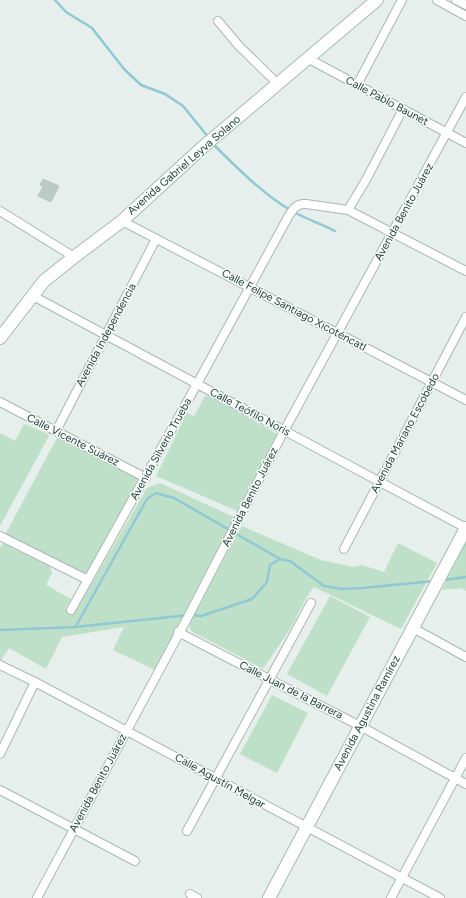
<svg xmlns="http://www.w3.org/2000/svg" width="466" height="898" font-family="Figtree,sans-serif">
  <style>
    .green { fill: #bfe0c8 }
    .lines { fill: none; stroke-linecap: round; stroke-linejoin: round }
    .stream { stroke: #8ec9d4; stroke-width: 2.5 }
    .building { fill: #bbcac4; stroke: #b8c9c2 }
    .street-casing { stroke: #a8b8b2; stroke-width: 10 }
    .secondary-casing { stroke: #a4bbb3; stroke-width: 14 }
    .street { stroke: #fff; stroke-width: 8 }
    .secondary { stroke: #fff; stroke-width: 12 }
    .labels { text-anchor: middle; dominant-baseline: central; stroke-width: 3; stroke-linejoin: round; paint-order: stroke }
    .street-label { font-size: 11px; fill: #24423a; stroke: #f7fbf9 }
  </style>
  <rect width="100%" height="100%" fill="#e6efeb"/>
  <!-- green -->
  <g class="green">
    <polygon points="205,396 212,397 277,434 237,511 156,476 187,413 194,416"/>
    <polygon points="24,424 44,432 49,436 0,526 0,433 15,441"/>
    <polygon points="58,436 139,477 89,571 82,574 5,535"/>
    <polygon points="160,483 236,518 235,524 155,670 113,650 124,627 62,637 46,669 9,648 0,662 0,548 4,542 49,563 52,573 46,585 71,599 65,609 74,614 147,488"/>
    <polygon points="242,526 321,560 353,567 362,565 384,572 398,543 437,563 401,629 314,587 309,593 290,629 263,669 191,631 189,622"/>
    <polygon points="466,542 466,591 461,588 442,590"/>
    <polygon points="330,596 370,617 327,696 287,674"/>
    <polygon points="272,695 308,713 277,773 240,754"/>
  </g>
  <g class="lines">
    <!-- stream -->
    <g class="stream">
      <polyline points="55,0 66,12 92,28 124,69 141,85 165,94 183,106 209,138"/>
      <path d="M213,144C236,167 262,193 290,210C304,218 321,224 335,231"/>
      <polyline points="443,580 466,577"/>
      <polyline points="76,626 147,499 156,493 174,498 280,559"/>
      <polyline points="0,630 75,627 189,615 201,616 252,599 267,582 270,565 280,559 290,561 324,586 342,589 362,588 434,581"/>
    </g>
  </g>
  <!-- building -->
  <polygon class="building" points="43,179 59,186 51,202 38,196 43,186 40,185"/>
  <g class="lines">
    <defs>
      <g id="street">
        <polyline points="437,0 466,16"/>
        <polyline points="456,0 466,5"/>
        <polyline points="218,21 239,46 278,84"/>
        <polyline points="309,59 466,143"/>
        <polyline points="357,85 402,0"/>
        <polyline points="348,210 367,178 403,109"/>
        <polyline points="0,211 74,257"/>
        <polyline points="122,221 466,400"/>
        <polyline points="33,296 466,528"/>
        <polyline points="0,402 146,478"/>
        <polyline points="56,431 156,239"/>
        <polyline points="0,536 88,580"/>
        <polyline points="344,549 466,317"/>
        <path d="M71,610L197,384L288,217C293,209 297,203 306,204L348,210L466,271"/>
        <polyline points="413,628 466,657"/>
        <polyline points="178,632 360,726 466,784"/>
        <polyline points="0,665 35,682 440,898"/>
        <polyline points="0,754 35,682"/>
        <polyline points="0,790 135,861"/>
        <polyline points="187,831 311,603"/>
        <polyline points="190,894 197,898"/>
        <polyline points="37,898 189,615 284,431 466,97"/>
        <polyline points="391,898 466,758"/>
      </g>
      <g id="secondary">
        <polyline points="0,338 44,281 74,257 122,221 204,146 377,0"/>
        <polyline points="269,898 466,528"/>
      </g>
    </defs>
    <!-- street casing -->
    <use href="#street" class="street-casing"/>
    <!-- secondary casing -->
    <use href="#secondary" class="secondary-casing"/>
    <!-- street -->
    <use href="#street" class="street"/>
    <!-- secondary -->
    <use href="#secondary" class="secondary"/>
  </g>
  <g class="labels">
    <!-- street labels -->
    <g class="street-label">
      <text transform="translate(387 101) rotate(28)">Calle Pablo Baunet</text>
      <text transform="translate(184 165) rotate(-41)">Avenida Gabriel Leyva Solano</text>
      <text transform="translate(404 212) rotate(-61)">Avenida Benito Juárez</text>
      <text transform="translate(294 310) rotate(28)">Calle Felipe Santiago Xicoténcatl</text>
      <text transform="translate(106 335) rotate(-62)">Avenida Independencia</text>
      <text transform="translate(250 412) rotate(28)">Calle Teófilo Noris</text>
      <text transform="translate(405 433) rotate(-62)">Avenida Mariano Escobedo</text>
      <text transform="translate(73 440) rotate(27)">Calle Vicente Suárez</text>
      <text transform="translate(161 449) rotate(-61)">Avenida Silverio Trueba</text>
      <text transform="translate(250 497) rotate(-63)">Avenida Benito Juárez</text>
      <text transform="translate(291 690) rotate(27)">Calle Juan de la Barrera</text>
      <text transform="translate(367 713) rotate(-62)">Avenida Agustina Ramírez</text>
      <text transform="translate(220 781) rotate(29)">Calle Agustín Melgar</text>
      <text transform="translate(98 783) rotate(-62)">Avenida Benito Juárez</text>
    </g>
  </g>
</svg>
